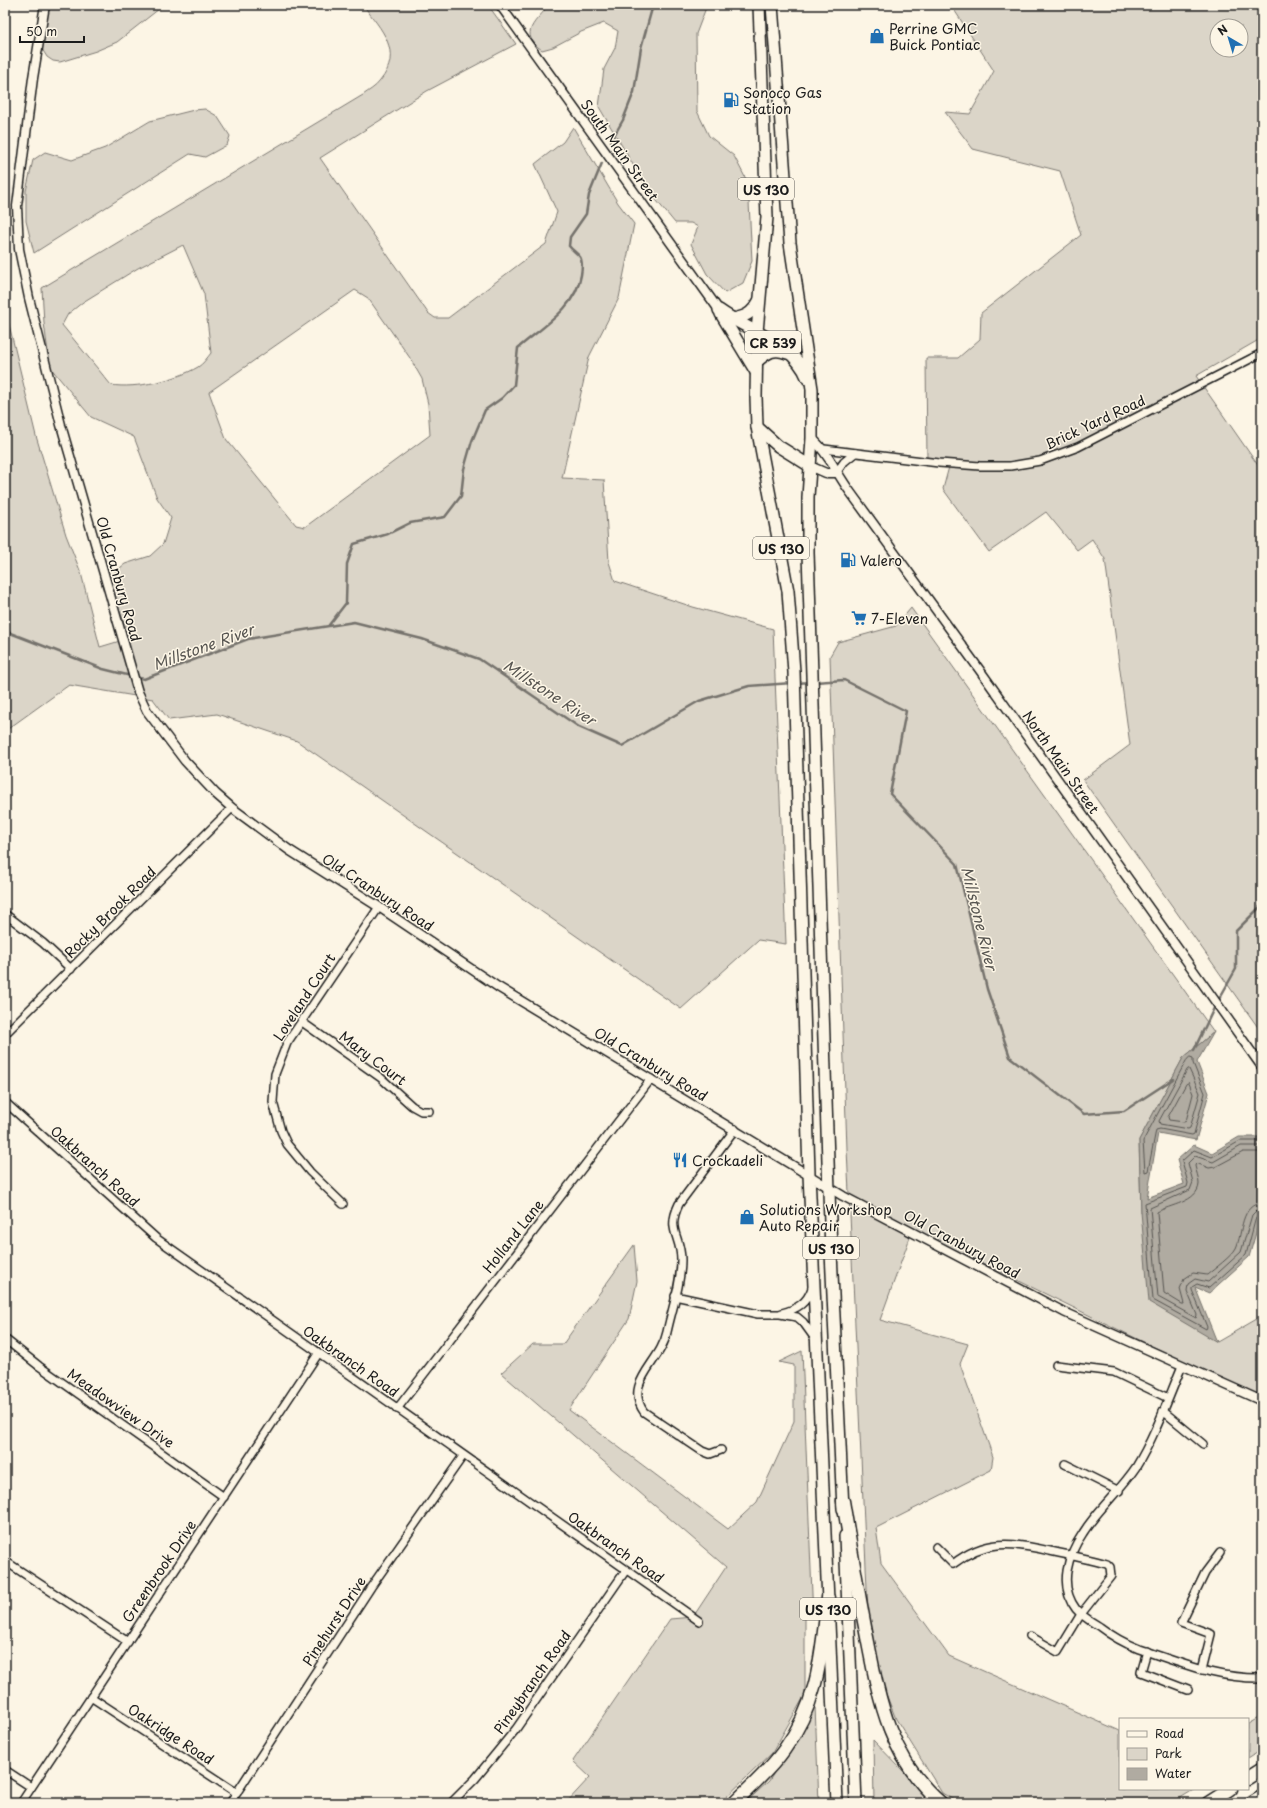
<svg xmlns="http://www.w3.org/2000/svg" width="1267" height="1808" font-family="'Playpen Sans',sans-serif">
  <style>
    .green { fill: #dbd5c8; stroke: #7c7872; fill-rule: evenodd }
    .water { fill: #b0aba1; stroke: #75726c }
    .lines { fill: none; stroke-linecap: round; stroke-linejoin: round }
    .shore { stroke: #575551; stroke-width: 1 }
    .stream { stroke: #75726c; stroke-width: 2.5 }
    .minor-casing { stroke: #1c1c1c; stroke-width: 10 }
    .tertiary-casing { stroke: #1c1c1c; stroke-width: 11 }
    .trunk-casing { stroke: #1c1c1c; stroke-width: 14 }
    .motorway-casing { stroke: #1c1c1c; stroke-width: 15 }
    .minor { stroke: #fcf5e5; stroke-width: 7 }
    .tertiary { stroke: #fcf5e5; stroke-width: 8 }
    .trunk { stroke: #fcf5e5; stroke-width: 11 }
    .motorway { stroke: #fcf5e5; stroke-width: 12 }
    .labels { text-anchor: middle; dominant-baseline: central; stroke-width: 3; stroke-linejoin: round; paint-order: stroke }
    .shield { fill: #fcf5e5; stroke: #5f5d58; stroke-width: 1 }
    .shield-label { font-size: 13px; font-weight: bold; fill: #1c1c1c }
    .poi-label { font-size: 14px; fill: #1c1c1c; stroke: #fcf5e5; text-anchor: start }
    .street-label { font-size: 14px; fill: #1c1c1c; stroke: #fcf5e5 }
    .water-label { font-size: 15px; font-style: italic; fill: #575551; stroke: #fcf5e5 }
  </style>
  <rect width="100%" height="100%" fill="#fcf5e5"/>
  <filter id="ink" filterUnits="userSpaceOnUse"><feTurbulence type="fractalNoise" baseFrequency=".025" numOctaves="2"/><feDisplacementMap in="SourceGraphic" scale="8" xChannelSelector="R" yChannelSelector="G"/><feConvolveMatrix kernelMatrix="1 2 1 2 8 2 1 2 1" color-interpolation-filters="sRGB"/></filter>
  <g filter="url(#ink)">
    <!-- green -->
    <g class="green">
      <polygon points="5,5 9,5 9,50 5,79"/>
      <polygon points="49,5 164,5 117,42 96,51 60,62 53,61 47,57 42,49"/>
      <path d="M363,5H488L516,44L427,91L320,158L428,313L435,318H448L546,244L557,212L535,164L563,142L573,127L618,203L634,224L619,298L589,357L562,478L604,480L609,562L615,581L693,607L773,629L786,944L758,940L681,1009L297,741L217,714L169,720L153,699L69,685L5,731V308L36,436L66,535L81,573L100,647L130,638L107,578L125,564L150,556L163,544L171,518L157,498L134,437L91,417L50,367L44,323L42,288L363,95C368,91 376,87 380,81C404,52 381,29 363,5ZM183,245L204,294L211,353C207,358 203,364 198,367C176,380 136,389 111,385L62,325L68,314L83,302L138,268ZM355,290L368,298L410,358L422,379L428,404L430,435L305,527L296,525L226,439L209,392Z"/>
      <path d="M549,5H707L696,34L697,111L709,136L734,156L748,183L752,261L743,283L725,293L707,274L691,244L698,227L691,223H675L648,190L599,107L604,69L615,48L618,31L604,23L581,32L553,47L542,50C517,33 537,21 549,5Z"/>
      <path d="M951,5H1262V338L1196,376L1262,471V1033L1083,780L1130,745L1105,559L1092,539L1077,550L1046,512L989,552L943,489L950,463L927,461L926,358H958L980,339L981,313L1081,235L1060,171L973,149L945,112L970,114L994,71ZM1217,26H1241V50H1217Z"/>
      <polygon points="205,109 217,116 230,136 227,145 205,157 190,154 34,253 26,221 26,191 33,160 45,152 72,160 105,148 150,121 194,110"/>
      <polygon points="911,608 1214,1032 1183,1058 1139,1140 1141,1212 1217,1342 1262,1316 1262,1400 913,1229 880,1320 968,1344 960,1364 993,1457 991,1470 876,1528 881,1563 949,1656 1120,1731 1120,1789 1195,1789 1172,1803 959,1803 942,1793 896,1719 870,1654 847,1149 830,656 838,642 896,626"/>
      <polygon points="634,1245 637,1281 629,1319 569,1410 728,1529 757,1502 794,1421 794,1365 779,1362 802,1351 813,1618 805,1613 805,1695 772,1753 720,1803 566,1803 590,1777 573,1761 670,1619 693,1617 726,1567 501,1373 533,1344 563,1344"/>
      <polygon points="815,1706 819,1803 745,1803 769,1781"/>
      <polygon points="1262,1716 1262,1749 1248,1758 1248,1724"/>
      <polygon points="873,1740 934,1803 874,1803"/>
    </g>
    <!-- water -->
    <polygon class="water" points="1214,1032 1197,1062 1209,1093 1196,1140 1158,1133 1147,1198 1184,1184 1177,1160 1194,1145 1212,1153 1239,1137 1262,1137 1262,1212 1249,1257 1209,1293 1195,1287 1217,1342 1149,1302 1141,1212 1139,1140 1183,1058"/>
    <g class="lines">
      <!-- shore -->
      <g class="shore">
        <polygon points="1190,1057 1193,1058 1193,1063 1205,1093 1194,1134 1192,1135 1160,1129 1156,1130 1148,1171 1145,1172 1143,1141 1186,1061"/>
        <polygon points="1189,1069 1200,1093 1190,1128 1188,1129 1160,1124 1159,1121 1187,1070"/>
        <polygon points="1189,1083 1193,1094 1186,1121 1184,1122 1169,1120 1168,1117 1186,1084"/>
        <polyline points="1262,1141 1240,1141 1212,1157 1194,1150 1182,1161 1188,1183 1187,1187 1145,1203 1153,1300 1206,1329 1207,1327 1192,1290 1192,1287 1197,1284 1209,1288 1246,1255 1256,1217 1262,1214"/>
        <polyline points="1262,1146 1241,1146 1213,1162 1195,1156 1188,1163 1193,1182 1190,1190 1150,1208 1158,1297 1196,1318 1197,1315 1187,1291 1188,1284 1195,1279 1208,1282 1241,1252 1252,1215 1256,1211 1262,1209"/>
        <path d="M1262,1152H1243L1215,1167L1209,1168L1196,1163L1195,1166C1196,1171 1199,1178 1199,1184C1198,1202 1169,1205 1157,1212L1164,1293L1182,1304H1184L1180,1289L1184,1279L1193,1273L1207,1275C1214,1269 1232,1256 1236,1248C1243,1233 1240,1204 1262,1203"/>
      </g>
      <!-- stream -->
      <g class="stream">
        <polyline points="611,141 623,120 634,92 641,48 653,5"/>
        <path d="M329,625L346,603L347,564L354,544L388,534L410,523L445,517L461,496L464,469L472,441L485,410L502,398L514,385L518,348C542,327 576,308 581,275C582,269 583,262 580,257C577,253 572,250 569,246L570,237L586,214L589,195L602,163"/>
        <polyline points="5,631 103,669 131,676"/>
        <polyline points="135,677 144,679 248,639 354,622 422,639 479,659 579,727 622,746 699,701 749,686 792,683"/>
        <polyline points="815,682 844,680 906,711 890,794 957,864 987,989 1010,1057 1084,1114 1124,1111 1173,1079"/>
        <polyline points="797,683 810,682"/>
        <polyline points="1218,1001 1236,969 1236,931 1262,905"/>
        <polyline points="1194,1050 1215,1006"/>
      </g>
      <defs>
        <g id="minor">
          <polyline points="824,449 939,463 980,466 1010,466 1040,461 1078,447 1262,353"/>
          <polyline points="836,473 844,462 855,453"/>
          <polyline points="5,914 43,943 71,969"/>
          <polyline points="302,1022 381,1078 412,1106 421,1111 429,1111"/>
          <polyline points="5,1034 232,808"/>
          <polyline points="5,1102 156,1238 699,1621"/>
          <polyline points="343,1204 310,1172 287,1144 281,1131 273,1102 275,1074 287,1043 379,907"/>
          <polyline points="675,1296 758,1314 780,1314 797,1317 803,1322 816,1340"/>
          <path d="M782,1313C797,1309 807,1303 812,1288"/>
          <polyline points="5,1339 39,1366 224,1497"/>
          <polyline points="1056,1365 1114,1372 1168,1398"/>
          <path d="M1182,1366C1168,1399 1155,1436 1136,1467C1120,1491 1098,1509 1083,1533C1068,1555 1058,1585 1076,1609C1083,1617 1092,1622 1100,1627C1113,1637 1124,1643 1139,1649C1182,1663 1217,1679 1262,1678"/>
          <polyline points="397,1409 651,1079"/>
          <polyline points="1163,1411 1203,1444"/>
          <path d="M721,1450L710,1454L702,1451L644,1412C623,1382 661,1363 667,1332C672,1309 681,1284 681,1260C681,1235 666,1231 679,1204L735,1129"/>
          <polyline points="1065,1464 1119,1491"/>
          <path d="M936,1547L953,1564C985,1539 1012,1542 1050,1551C1069,1555 1088,1559 1107,1564L1110,1567L1111,1576L1081,1614L1058,1652L1030,1636"/>
          <polyline points="5,1561 128,1642"/>
          <polyline points="1147,1651 1141,1672 1188,1690"/>
          <polyline points="1202,1670 1211,1634 1181,1623 1205,1573 1220,1553"/>
          <polyline points="91,1697 237,1793"/>
          <polyline points="5,1770 31,1787"/>
          <polyline points="21,1803 318,1354"/>
          <polyline points="230,1803 371,1587 463,1456"/>
          <polyline points="451,1803 475,1779 516,1729 626,1570"/>
        </g>
        <g id="tertiary">
          <polyline points="45,5 33,78 17,206 19,249 29,298 61,425 138,692 147,711 185,761 216,794 232,808 289,850 379,907 498,987 843,1196 1064,1312 1262,1401"/>
          <polyline points="500,5 719,310"/>
          <path d="M812,438C830,455 836,473 851,493L979,669L1262,1067"/>
          <polyline points="810,466 826,473 836,473"/>
        </g>
        <g id="trunk">
          <polyline points="759,5 767,217 757,332 756,397 757,427 788,591 794,672 809,1174 837,1803"/>
          <polyline points="772,5 790,243 812,389 812,438 808,497 808,553 831,1252 843,1509"/>
          <path d="M719,310C749,332 794,342 808,379"/>
          <polyline points="721,314 756,372"/>
          <path d="M732,319C745,317 752,314 759,301"/>
          <path d="M756,362C767,353 773,347 787,353"/>
          <polyline points="757,427 778,446 810,466"/>
          <polyline points="845,1536 856,1803"/>
        </g>
        <g id="motorway">
          <path d="M843,1501C850,1543 857,1585 865,1627C878,1693 887,1757 941,1803"/>
          <polyline points="1248,1778 1262,1769"/>
          <path d="M734,1803C751,1786 770,1770 784,1750C819,1702 821,1655 828,1598"/>
          <polyline points="1208,1803 1230,1789"/>
          <polyline points="1251,1803 1262,1796"/>
        </g>
      </defs>
      <!-- minor casing -->
      <use href="#minor" class="minor-casing"/>
      <!-- tertiary casing -->
      <use href="#tertiary" class="tertiary-casing"/>
      <!-- trunk casing -->
      <use href="#trunk" class="trunk-casing"/>
      <!-- motorway casing -->
      <use href="#motorway" class="motorway-casing"/>
      <!-- minor -->
      <use href="#minor" class="minor"/>
      <!-- tertiary -->
      <use href="#tertiary" class="tertiary"/>
      <!-- trunk -->
      <use href="#trunk" class="trunk"/>
      <!-- motorway -->
      <use href="#motorway" class="motorway"/>
    </g>
  </g>
  <!-- icons -->
  <defs>
    <symbol id="shop-bare" viewBox="-9 -9 18 18"><path d="M-5-2.5h2.3a2.7 3.5 0 0 1 5.4 0H5L5.5 6h-11ZM-1.5-2.5h3a1.5 2.3 0 0 0-3 0Z" fill="#1f6fb2" stroke="#fcf5e5" stroke-width="2.5" paint-order="stroke"/></symbol>
    <symbol id="fuel-bare" viewBox="-9 -9 18 18"><path d="M-5.5-6h7V0h2V4h1.3V-2.5L3-4.5l.8-.8L6-3V5H2.5V1h-1V6h-7ZM-4.2-4.7v3.2H.2V-4.7Z" fill="#1f6fb2" stroke="#fcf5e5" stroke-width="2.5" paint-order="stroke"/></symbol>
    <symbol id="supermarket-bare" viewBox="-9 -9 18 18"><path d="M-6-5.5h2.5l.6 2H6L4.5 2H-2.5L-4.4-4H-6ZM-1.5 3.2a1.3 1.3 0 1 0 .1 0ZM3 3.2a1.3 1.3 0 1 0 .1 0Z" fill="#1f6fb2" stroke="#fcf5e5" stroke-width="2.5" paint-order="stroke"/></symbol>
    <symbol id="restaurant-bare" viewBox="-9 -9 18 18"><path d="M-5-6h1v4h1v-4h1v4h1v-4h1v5L-1.5 .5V6h-2V.5L-5-1ZM5-6V6H3V1.5H1.5Q1.5-4 5-6Z" fill="#1f6fb2" stroke="#fcf5e5" stroke-width="2.5" paint-order="stroke"/></symbol>
  </defs>
  <g fill-rule="evenodd">
    <use href="#shop-bare" x="866" y="25" width="22" height="22"/>
    <use href="#fuel-bare" x="720" y="89" width="22" height="22"/>
    <use href="#fuel-bare" x="837" y="549" width="22" height="22"/>
    <use href="#supermarket-bare" x="848" y="607" width="22" height="22"/>
    <use href="#restaurant-bare" x="669" y="1149" width="22" height="22"/>
    <use href="#shop-bare" x="736" y="1206" width="22" height="22"/>
  </g>
  <g class="labels">
    <!-- shield labels -->
    <g class="shield">
      <rect x="738" y="178" width="56" height="22" rx="3"/>
      <rect x="745" y="331" width="56" height="22" rx="3"/>
      <rect x="753" y="537" width="56" height="22" rx="3"/>
      <rect x="803" y="1237" width="56" height="22" rx="3"/>
      <rect x="800" y="1598" width="56" height="22" rx="3"/>
    </g>
    <g class="shield-label">
      <text x="766" y="189">US 130</text>
      <text x="773" y="342">CR 539</text>
      <text x="781" y="548">US 130</text>
      <text x="831" y="1248">US 130</text>
      <text x="828" y="1609">US 130</text>
    </g>
    <!-- poi labels -->
    <g class="poi-label">
      <text x="889" y="28">Perrine GMC<tspan x="889" dy="16">Buick Pontiac</tspan></text>
      <text x="743" y="92">Sonoco Gas<tspan x="743" dy="16">Station</tspan></text>
      <text x="860" y="560">Valero</text>
      <text x="871" y="618">7-Eleven</text>
      <text x="692" y="1160">Crockadeli</text>
      <text x="759" y="1209">Solutions Workshop<tspan x="759" dy="16">Auto Repair</tspan></text>
    </g>
    <!-- street labels -->
    <g class="street-label">
      <text transform="translate(620 150) rotate(54)">South Main Street</text>
      <text transform="translate(1095 422) rotate(-25)">Brick Yard Road</text>
      <text transform="translate(119 579) rotate(74)">Old Cranbury Road</text>
      <text transform="translate(1061 762) rotate(55)">North Main Street</text>
      <text transform="translate(378 892) rotate(33)">Old Cranbury Road</text>
      <text transform="translate(110 912) rotate(-45)">Rocky Brook Road</text>
      <text transform="translate(304 997) rotate(-57)">Loveland Court</text>
      <text transform="translate(373 1058) rotate(37)">Mary Court</text>
      <text transform="translate(651 1064) rotate(31)">Old Cranbury Road</text>
      <text transform="translate(95 1166) rotate(42)">Oakbranch Road</text>
      <text transform="translate(513 1236) rotate(-52)">Holland Lane</text>
      <text transform="translate(962 1244) rotate(28)">Old Cranbury Road</text>
      <text transform="translate(351 1361) rotate(35)">Oakbranch Road</text>
      <text transform="translate(121 1408) rotate(35)">Meadowview Drive</text>
      <text transform="translate(616 1547) rotate(35)">Oakbranch Road</text>
      <text transform="translate(159 1571) rotate(-56)">Greenbrook Drive</text>
      <text transform="translate(334 1621) rotate(-57)">Pinehurst Drive</text>
      <text transform="translate(532 1682) rotate(-55)">Pineybranch Road</text>
      <text transform="translate(171 1734) rotate(33)">Oakridge Road</text>
    </g>
    <!-- water labels -->
    <g class="water-label">
      <text transform="translate(203 646) rotate(-20)">Millstone River</text>
      <text transform="translate(550 692) rotate(33)">Millstone River</text>
      <text transform="translate(980 918) rotate(76)">Millstone River</text>
    </g>
  </g>
  <!-- margin -->
  <rect width="1267" height="1808" fill="none" stroke="#fcf5e5" stroke-width="20"/>
  <rect x="10" y="10" width="1247" height="1788" fill="none" stroke="#1c1c1c" stroke-width="1.5" filter="url(#ink)"/>
  <!-- legend -->
  <rect x="1119" y="1718" width="130" height="72" fill="#fcf5e5" stroke="#a29e95"/>
  <rect x="1127" y="1731" width="20" height="6" fill="#fcf5e5" stroke="#a29e95"/>
  <text x="1155" y="1738" font-size="12" fill="#1c1c1c">Road</text>
  <rect x="1127" y="1748" width="20" height="12" fill="#dbd5c8" stroke="#a29e95"/>
  <text x="1155" y="1758" font-size="12" fill="#1c1c1c">Park</text>
  <rect x="1127" y="1768" width="20" height="12" fill="#b0aba1" stroke="#a29e95"/>
  <text x="1155" y="1778" font-size="12" fill="#1c1c1c">Water</text>
  <!-- north arrow -->
  <g transform="translate(1229 38) rotate(322)"><circle r="19" fill="#fcf5e5" stroke="#a29e95"/>
  <path d="M0-3L7 15L0 10L-7 15Z" fill="#1f6fb2"/>
  <text y="-6" font-size="11" font-weight="bold" text-anchor="middle" fill="#1c1c1c">N</text>
  </g>
  <!-- scale -->
  <path d="M20 36v6h64v-6" fill="none" stroke="#1c1c1c" stroke-width="2"/>
  <text x="26" y="36" font-size="12" fill="#1c1c1c" stroke="#fcf5e5" stroke-width="3" paint-order="stroke">50 m</text>
</svg>
